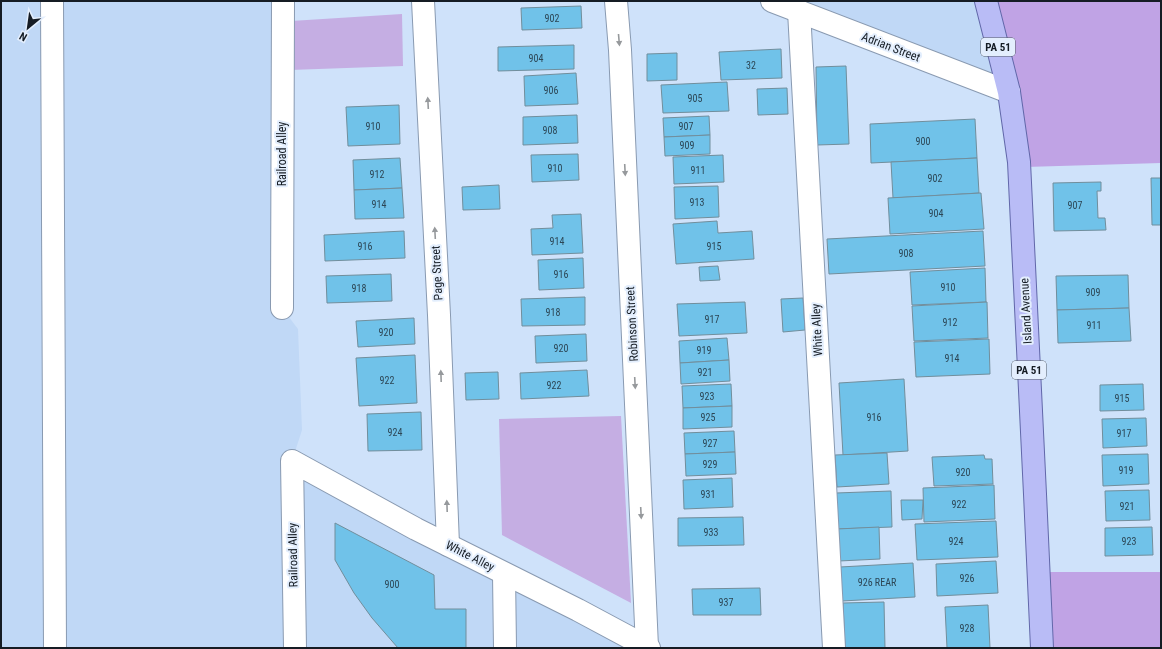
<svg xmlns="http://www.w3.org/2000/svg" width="1162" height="649" font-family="'Roboto Condensed',sans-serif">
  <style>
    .built { fill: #c0d8f6 }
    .green { fill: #c5aee3 }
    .forest { fill: #c0a3e5 }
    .building { fill: #70c2e9; stroke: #718e9c }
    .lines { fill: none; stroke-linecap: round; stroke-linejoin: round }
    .minor-casing { stroke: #899ab1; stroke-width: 24 }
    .major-casing { stroke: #6167a9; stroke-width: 24 }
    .minor { stroke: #fff; stroke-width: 22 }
    .major { stroke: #b9bcf6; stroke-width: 22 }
    .oneway { fill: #96999c }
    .labels { text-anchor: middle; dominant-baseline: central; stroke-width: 4; stroke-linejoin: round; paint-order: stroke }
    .number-label { font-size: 10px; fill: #2c4655 }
    .shield { fill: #e3eefd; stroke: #535b65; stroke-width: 1 }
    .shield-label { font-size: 11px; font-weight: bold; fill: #151c24 }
    .street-label { font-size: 12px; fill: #151c24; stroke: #e3eefd }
  </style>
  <rect width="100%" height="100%" fill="#cfe2fa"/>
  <!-- built -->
  <g class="built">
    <polygon points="1,1 283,1 282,308 298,329 302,430 292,461 649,648 1,648"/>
    <polygon points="772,1 986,1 1009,92"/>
  </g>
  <!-- green -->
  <g class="green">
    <polygon points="402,14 403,66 290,70 291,21"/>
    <polygon points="621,416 631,603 502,535 499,419"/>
  </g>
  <!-- forest -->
  <g class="forest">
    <polygon points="992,1 1161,1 1161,163 1025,167"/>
    <polygon points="1048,572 1161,572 1161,648 1049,648"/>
  </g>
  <!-- building -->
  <g class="building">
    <polygon points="581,6 582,28 522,30 521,8"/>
    <polygon points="574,45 574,69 498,71 498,47"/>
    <polygon points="781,49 782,78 721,80 719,52"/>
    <polygon points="677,53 677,80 647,81 647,54"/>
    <polygon points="846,66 849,144 817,145 816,67"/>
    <polygon points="576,73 578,104 525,106 524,76"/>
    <polygon points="727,82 729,111 663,113 661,85"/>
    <polygon points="787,88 788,114 758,115 757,89"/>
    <polygon points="399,105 400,144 348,146 346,107"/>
    <polygon points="577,115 578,143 523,145 523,117"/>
    <polygon points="709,116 710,135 664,137 663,118"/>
    <polygon points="975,119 977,158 871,163 870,124"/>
    <polygon points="710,135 710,154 665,156 664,137"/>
    <polygon points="578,154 579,180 532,182 531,155"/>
    <polygon points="723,155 724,182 674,184 673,157"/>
    <polygon points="400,158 402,188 354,190 353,160"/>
    <polygon points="977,158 979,193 893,198 891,162"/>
    <polygon points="1151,178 1161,178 1161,225 1152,225"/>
    <polygon points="1101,182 1101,191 1097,191 1098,218 1105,218 1106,230 1054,231 1053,183"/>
    <polygon points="499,185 500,209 463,210 462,187"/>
    <polygon points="718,186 719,217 675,219 674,187"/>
    <polygon points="402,188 404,218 355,219 354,190"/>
    <polygon points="981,193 984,229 890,234 888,198"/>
    <polygon points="581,214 583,253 532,255 531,229 553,228 552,215"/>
    <polygon points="717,221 718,233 752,231 754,259 676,264 673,224"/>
    <polygon points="404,231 405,258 325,261 324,235"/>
    <polygon points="983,231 985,266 829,274 827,239"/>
    <polygon points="583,258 584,288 539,290 538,260"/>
    <polygon points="718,266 720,280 700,281 699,267"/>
    <polygon points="985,268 986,302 912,305 910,272"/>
    <polygon points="391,274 392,301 327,303 326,276"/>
    <polygon points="1128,275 1129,308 1057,310 1056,276"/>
    <polygon points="585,297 585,325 522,326 521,299"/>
    <polygon points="803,298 805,330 783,332 781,299"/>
    <polygon points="745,302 747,333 679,336 677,304"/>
    <polygon points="987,302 988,338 914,341 912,306"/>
    <polygon points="1129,308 1131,341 1058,343 1057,310"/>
    <polygon points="414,318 415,344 358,347 356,321"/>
    <polygon points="586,334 587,361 536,363 535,336"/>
    <polygon points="727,338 729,360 680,363 679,341"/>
    <polygon points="989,339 990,374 916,377 914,342"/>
    <polygon points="415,355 417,403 359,406 356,358"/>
    <polygon points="729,360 730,381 681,384 680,363"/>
    <polygon points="587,370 589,396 521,399 520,373"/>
    <polygon points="498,372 499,399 466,400 465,373"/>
    <polygon points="904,379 908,451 843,455 839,383"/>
    <polygon points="731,384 732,406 683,408 682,386"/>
    <polygon points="1143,384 1144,410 1100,411 1100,385"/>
    <polygon points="732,406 732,427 683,429 683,408"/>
    <polygon points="421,412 422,450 368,451 367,414"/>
    <polygon points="1146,418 1147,446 1103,448 1102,419"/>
    <polygon points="734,431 735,452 685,454 684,433"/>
    <polygon points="735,452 736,474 686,476 685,454"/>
    <polygon points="887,453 889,484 837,487 835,455"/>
    <polygon points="1148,454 1149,484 1103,486 1102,455"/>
    <polygon points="984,455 985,459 992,459 993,484 934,486 932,457"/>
    <polygon points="732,478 733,507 684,509 683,480"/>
    <polygon points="994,485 995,519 924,522 923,488"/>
    <polygon points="1149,490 1150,520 1106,521 1105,491"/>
    <polygon points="891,491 892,527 837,529 836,493"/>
    <polygon points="901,500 923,500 922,519 902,520"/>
    <polygon points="743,517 744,545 678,546 678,518"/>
    <polygon points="996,521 998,557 917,560 915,524"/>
    <polygon points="335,523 434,575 435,609 466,609 466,648 398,648 372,618 354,593 335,560"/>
    <polygon points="879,527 880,559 839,561 837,529"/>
    <polygon points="1152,527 1153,555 1105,556 1105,528"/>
    <polygon points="996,561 998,593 937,596 936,564"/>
    <polygon points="913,563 915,597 842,601 840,567"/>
    <polygon points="760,588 761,615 693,615 692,589"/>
    <polygon points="884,602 885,648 845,648 843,603"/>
    <polygon points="988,605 990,648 947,648 945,607"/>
  </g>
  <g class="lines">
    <defs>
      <g id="minor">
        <polyline points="52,1 55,648"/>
        <polyline points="423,1 439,315 448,545"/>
        <polyline points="616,1 620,50 647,647"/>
        <polyline points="772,1 1009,92"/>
        <polyline points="799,11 834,648"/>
        <polyline points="282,308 283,1"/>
        <polyline points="504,574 505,648"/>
        <polyline points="295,648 292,461 416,529 578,610 649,648"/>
      </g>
      <polyline id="major" points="986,1 1009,92 1019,162 1035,494 1042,648"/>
    </defs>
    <!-- minor casing -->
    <use href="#minor" class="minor-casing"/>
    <!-- major casing -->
    <use href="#major" class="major-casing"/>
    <!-- minor -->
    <use href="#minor" class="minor"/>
    <!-- major -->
    <use href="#major" class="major"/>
  </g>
  <!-- one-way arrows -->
  <defs><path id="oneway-solid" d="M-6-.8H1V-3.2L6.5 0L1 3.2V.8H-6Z"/></defs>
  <g class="oneway">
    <use href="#oneway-solid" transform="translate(619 40) rotate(85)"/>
    <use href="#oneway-solid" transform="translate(428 103) rotate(-93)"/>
    <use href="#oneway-solid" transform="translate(625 170) rotate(87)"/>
    <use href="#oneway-solid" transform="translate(435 233) rotate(-93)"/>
    <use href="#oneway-solid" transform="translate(441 376) rotate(-92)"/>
    <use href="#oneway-solid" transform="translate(635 383) rotate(87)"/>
    <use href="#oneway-solid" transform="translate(447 506) rotate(-92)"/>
    <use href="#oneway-solid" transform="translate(641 513) rotate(87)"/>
  </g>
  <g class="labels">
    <!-- number labels -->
    <g class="number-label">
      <text x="552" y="18">902</text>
      <text x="536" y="58">904</text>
      <text x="751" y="65">32</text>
      <text x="551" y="90">906</text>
      <text x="695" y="98">905</text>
      <text x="373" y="126">910</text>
      <text x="686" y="126">907</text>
      <text x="550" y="130">908</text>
      <text x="923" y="141">900</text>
      <text x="687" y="145">909</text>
      <text x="555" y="168">910</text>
      <text x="698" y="170">911</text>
      <text x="377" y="174">912</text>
      <text x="935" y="178">902</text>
      <text x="697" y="202">913</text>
      <text x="379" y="204">914</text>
      <text x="1075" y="205">907</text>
      <text x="936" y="213">904</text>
      <text x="557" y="241">914</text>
      <text x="365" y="246">916</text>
      <text x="714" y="246">915</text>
      <text x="906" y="253">908</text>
      <text x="561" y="274">916</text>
      <text x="948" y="287">910</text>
      <text x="359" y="288">918</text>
      <text x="1093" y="292">909</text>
      <text x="553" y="312">918</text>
      <text x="712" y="319">917</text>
      <text x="950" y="322">912</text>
      <text x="1094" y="325">911</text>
      <text x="386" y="332">920</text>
      <text x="561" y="348">920</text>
      <text x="704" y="350">919</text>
      <text x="952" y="358">914</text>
      <text x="705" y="372">921</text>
      <text x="387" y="380">922</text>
      <text x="554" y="385">922</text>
      <text x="707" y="396">923</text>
      <text x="1122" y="398">915</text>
      <text x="708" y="417">925</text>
      <text x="874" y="417">916</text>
      <text x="395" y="432">924</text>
      <text x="1124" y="433">917</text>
      <text x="710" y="443">927</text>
      <text x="710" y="464">929</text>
      <text x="1126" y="470">919</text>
      <text x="963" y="472">920</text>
      <text x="708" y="494">931</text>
      <text x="959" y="504">922</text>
      <text x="1127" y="506">921</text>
      <text x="711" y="532">933</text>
      <text x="956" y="541">924</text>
      <text x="1129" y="541">923</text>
      <text x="967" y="578">926</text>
      <text x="877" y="582">926 REAR</text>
      <text x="392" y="584">900</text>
      <text x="726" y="602">937</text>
      <text x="967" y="628">928</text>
    </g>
    <!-- shield labels -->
    <g class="shield">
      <rect x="981" y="38" width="34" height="18" rx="3"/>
      <rect x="1012" y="361" width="34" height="18" rx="3"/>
    </g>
    <g class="shield-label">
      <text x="998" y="47">PA 51</text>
      <text x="1029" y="370">PA 51</text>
    </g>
    <!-- street labels -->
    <g class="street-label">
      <text transform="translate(891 47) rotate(21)">Adrian Street</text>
      <text transform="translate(282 154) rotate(-90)">Railroad Alley</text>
      <text transform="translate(437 273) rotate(-93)">Page Street</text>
      <text transform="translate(1026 311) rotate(-93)">Island Avenue</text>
      <text transform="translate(632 324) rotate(-93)">Robinson Street</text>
      <text transform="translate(817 330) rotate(-93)">White Alley</text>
      <text transform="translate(293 555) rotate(-91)">Railroad Alley</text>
      <text transform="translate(470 556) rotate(27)">White Alley</text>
    </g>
  </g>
  <!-- border -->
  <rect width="1162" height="649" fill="none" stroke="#151c24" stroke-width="4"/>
  <!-- north arrow -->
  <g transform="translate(28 28) rotate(209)" stroke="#e3eefd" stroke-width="3" paint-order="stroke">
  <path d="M0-3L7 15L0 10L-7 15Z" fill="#151c24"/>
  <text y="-6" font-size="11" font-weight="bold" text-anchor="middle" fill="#151c24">N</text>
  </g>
</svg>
